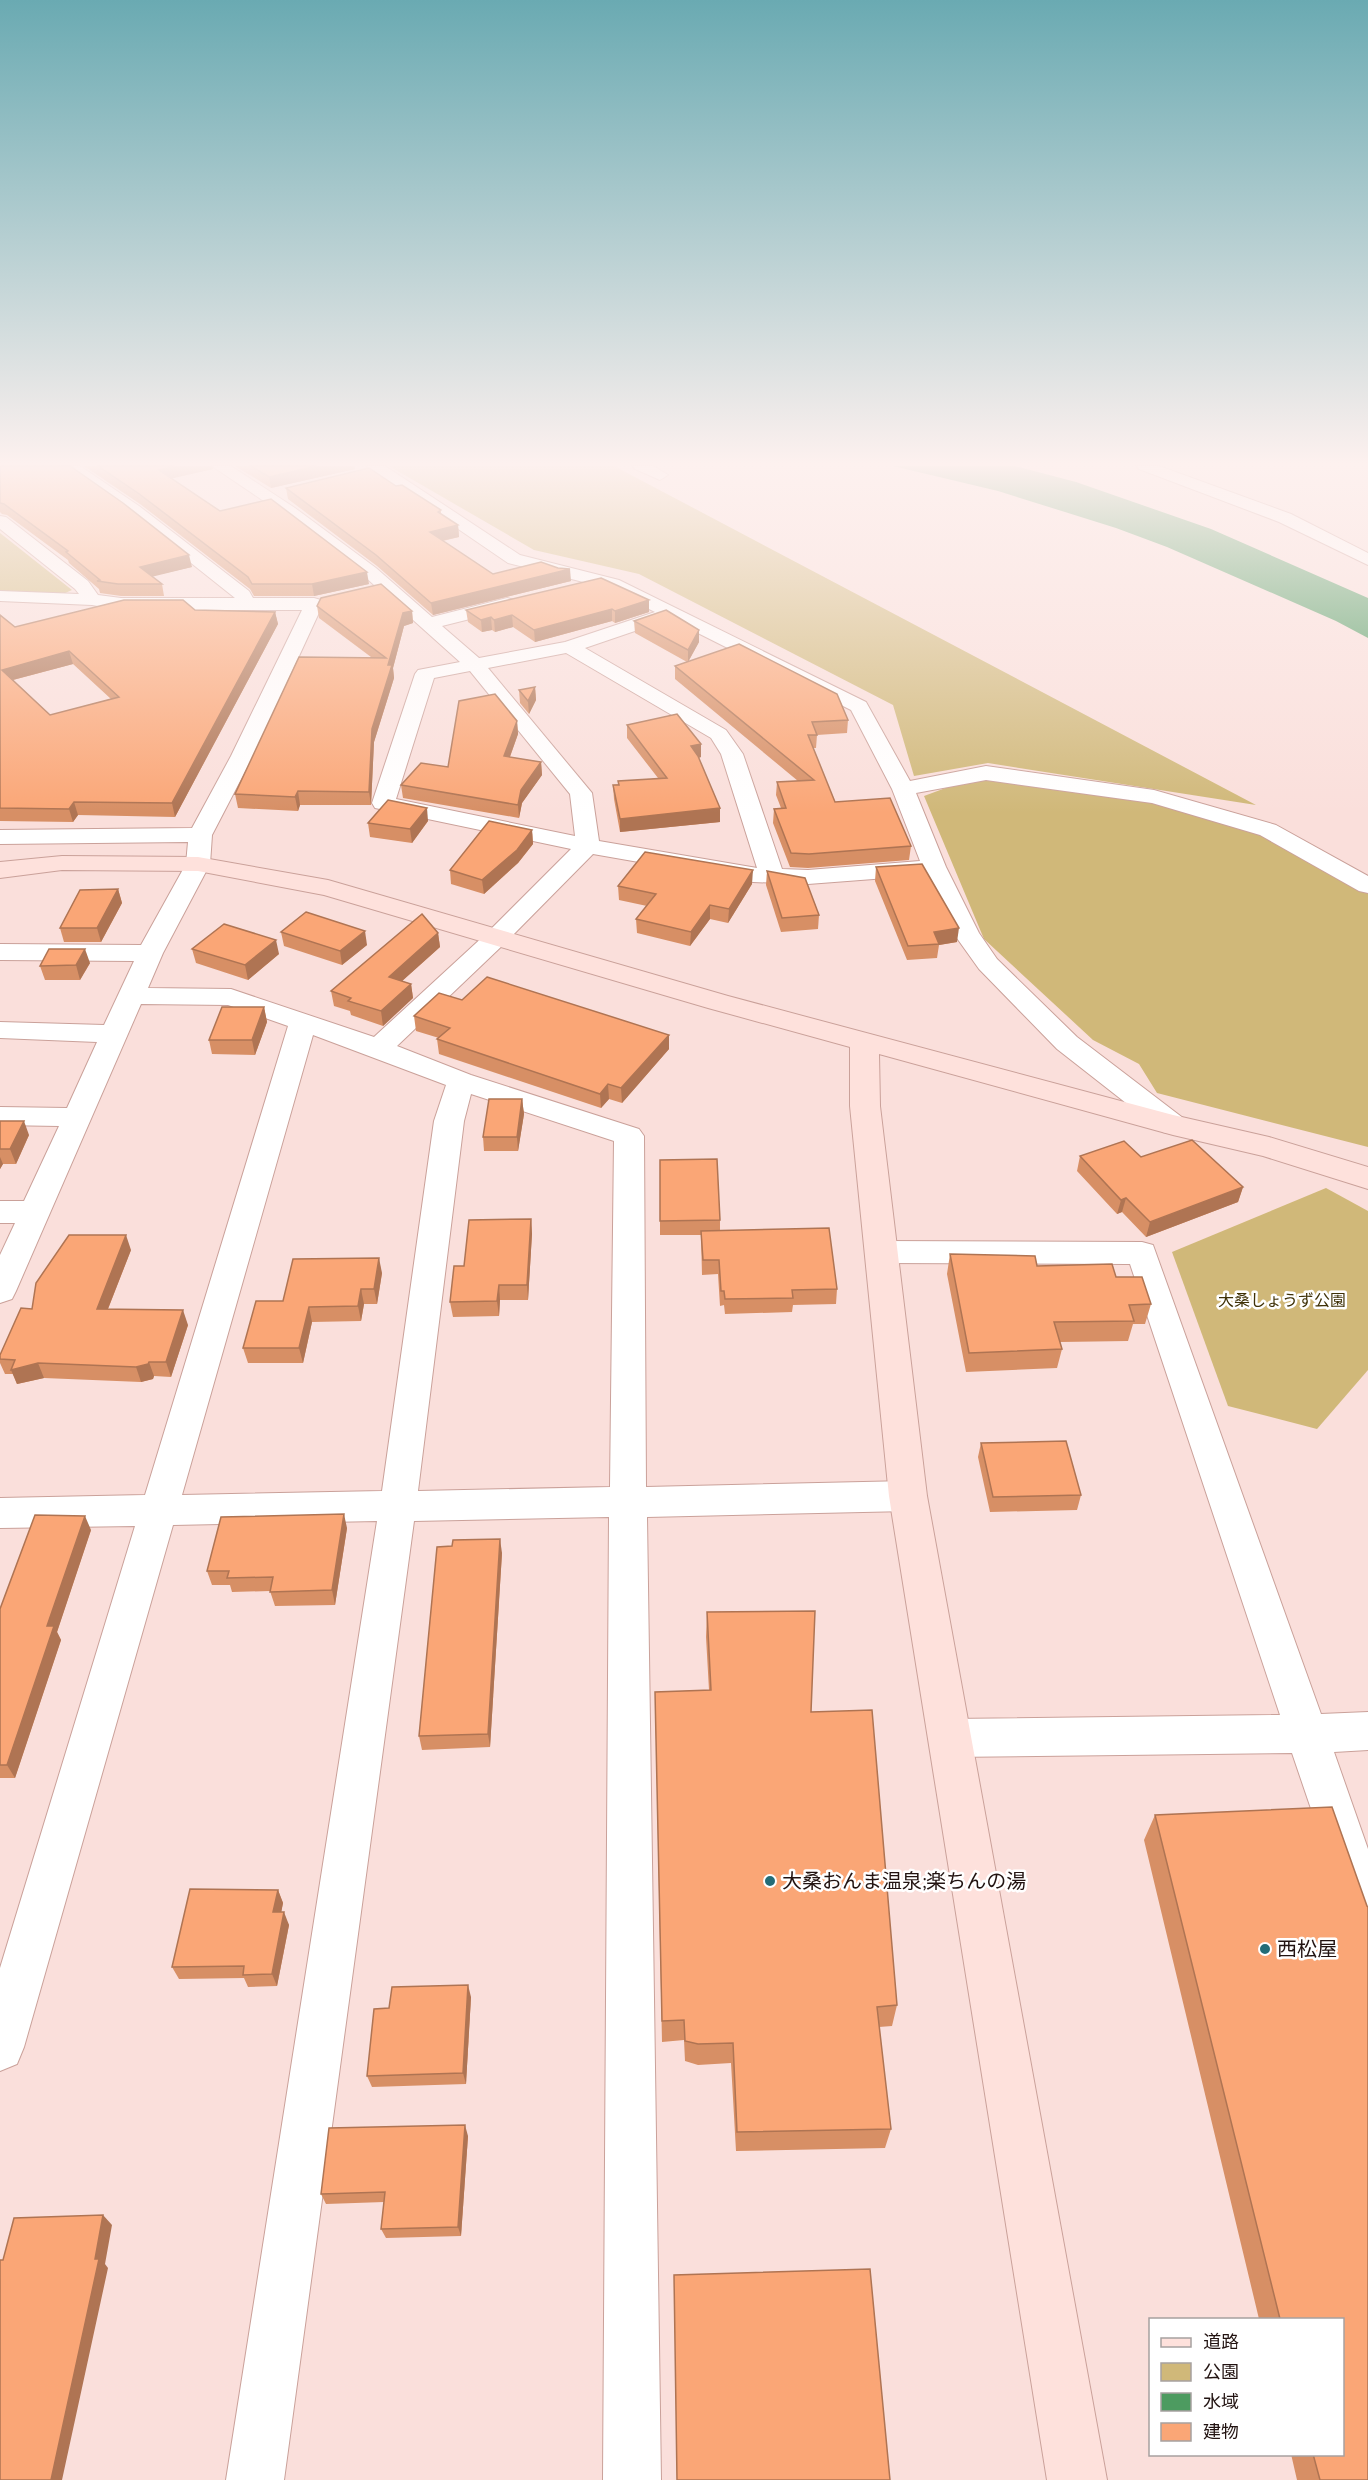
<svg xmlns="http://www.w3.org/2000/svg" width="1368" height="2480" font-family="'PT Sans Narrow','Noto Sans JP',sans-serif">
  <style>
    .green { fill: #d0b879 }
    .water { fill: #4d9b60 }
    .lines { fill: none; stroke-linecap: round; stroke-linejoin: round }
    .street-casing { stroke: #caa19a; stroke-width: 2 }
    .secondary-casing { stroke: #caa19a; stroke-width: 2 }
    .street { fill: #fff; fill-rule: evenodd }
    .secondary { fill: #fee1dc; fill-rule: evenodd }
    .wall { fill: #d78f65; fill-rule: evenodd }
    .shaded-wall { fill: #af7453 }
    .building { fill: #faa676; stroke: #af7453; stroke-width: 1.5; fill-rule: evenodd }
    .poi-dot { fill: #236c77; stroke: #fff; stroke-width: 2 }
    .labels { text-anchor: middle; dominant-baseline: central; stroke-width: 5; stroke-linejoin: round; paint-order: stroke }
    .park-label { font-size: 16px; fill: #3f3107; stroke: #fff }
    .near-poi-label { font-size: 20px; fill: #221311; stroke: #fff; text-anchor: start }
  </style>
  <rect width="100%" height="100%" fill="#fadfdb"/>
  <!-- green -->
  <g class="green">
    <polygon points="389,466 614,466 1256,805 988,763 914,776 893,705 639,574 534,550"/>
    <polygon points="0,533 72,590 63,594 0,592"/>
    <polygon points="986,773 1154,797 1268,830 1368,892 1368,1147 1157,1093 1139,1064 1093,1040 984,939 924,796"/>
    <polygon points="1326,1188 1368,1211 1368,1370 1317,1429 1228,1406 1172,1252"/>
  </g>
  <!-- water -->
  <polygon class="water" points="893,466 1015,466 1076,482 1211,529 1368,598 1368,638 1336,621 1167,547 1116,528 998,491"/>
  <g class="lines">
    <defs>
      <g id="street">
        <path d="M61,466H80L139,506L249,591L253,598H314L321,600L323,604L253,756L212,835L210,864L163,953L148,988L231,989L374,1037L487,933L571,849L375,808L372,803L415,674L418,670L460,662L364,576L283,514L212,466H231L295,508L376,568L432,617L507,598L514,600L516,604L514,608L442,626L479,658L565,642L655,612L607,588L508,563L366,466H385L520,555L619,580L866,702L910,781L986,766L1154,790L1276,825L1368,876V893L1359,891L1260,835L1152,803L986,780L916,793L946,867L979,933L997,959L1077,1037L1183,1118L1188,1125L1183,1132L1173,1134L1163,1132L1057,1049L979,969L954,934L926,875L808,884L753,882L593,854L505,943L397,1046L471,1075L639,1129L644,1136L646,1487L908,1481L921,1485L926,1496L921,1507L908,1511L647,1517L661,2480H603L609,1517L414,1521L284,2480H226L377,1521L173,1525L24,2047L17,2064L0,2071V1968L135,1526L0,1528V1498L145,1495L288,1026L228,1005L141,1004L16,1291L12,1299L0,1303V1255L15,1223H0V1201H24L59,1126L0,1125V1107L67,1108L97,1042L0,1038V1022L104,1025L134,961L0,960V944L141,945L186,864L188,842L0,844V830L192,828L231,756L302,610H121L92,605L0,601V591L79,594L75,589L0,529V516L6,517L88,581L98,595L121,598H235L127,512ZM670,619L851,710L892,789L920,861L808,870L782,869L743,754L726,730L585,648ZM566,653L711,738L721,754L757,868L599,841L592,793L488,668ZM470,671L570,794L575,836L396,799L434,678ZM313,1035L446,1085L434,1121L382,1491L182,1495ZM471,1094L614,1141L610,1487L418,1491L464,1121Z"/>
        <polygon points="632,466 653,466 668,475 660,480 635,469"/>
        <polygon points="1136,466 1159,466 1291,514 1368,553 1368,565 1279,522 1139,469"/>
        <polygon points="881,1241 1142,1242 1153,1245 1321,1714 1368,1712 1368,1750 1334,1752 1368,1849 1368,1936 1352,1929 1292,1753 950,1757 935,1752 929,1738 935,1724 950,1719 1280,1715 1130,1264 881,1263 870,1260 865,1252 870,1244"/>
      </g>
      <polygon id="secondary" points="62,856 198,857 328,880 728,996 1173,1115 1269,1137 1368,1167 1368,1189 1263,1156 1173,1135 879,1054 880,1106 927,1496 1107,2480 1047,2480 889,1496 850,1106 850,1047 708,1008 324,895 198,871 62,870 0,878 0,862"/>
    </defs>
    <!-- street casing -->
    <use href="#street" class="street-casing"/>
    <!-- secondary casing -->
    <use href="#secondary" class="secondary-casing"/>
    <!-- street -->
    <use href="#street" class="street"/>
    <!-- secondary -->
    <use href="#secondary" class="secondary"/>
  </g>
  <!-- wall -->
  <g class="wall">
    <polygon points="0,466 192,567 152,576 162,584 164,596 121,596 100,593 99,589 69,563 68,560 7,515 2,514 0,512"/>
    <polygon points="84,466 212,466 213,469 171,478 220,511 369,584 314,596 254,596 250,589 140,504"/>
    <polygon points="235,466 354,466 355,469 271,488"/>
    <polygon points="396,486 441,510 441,514 458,525 459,537 443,541 493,574 571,581 433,615 377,566 288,499 286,488"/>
    <polygon points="649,600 649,612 615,623 612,621 535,642 513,627 495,632 492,630 482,632 468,622 466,610"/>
    <polygon points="317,606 412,611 413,623 404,626 393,668 394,678 374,742 371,805 300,805 298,811 238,808 235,794 371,657 319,618"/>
    <path d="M195,610L275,612L278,624L175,817L78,815L73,822L0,821V615L15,627ZM73,664L111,699L50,715L13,680Z"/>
    <polygon points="634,621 699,630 699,642 688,662 848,720 847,733 817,735 816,748 813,748 835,802 911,846 909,860 808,868 790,867 773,823 774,809 781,808 776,795 777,782 798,781 675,679 675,666 687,662 635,633"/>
    <polygon points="535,687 536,700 529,714 520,703 519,690"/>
    <polygon points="517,721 518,734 510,757 541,762 542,775 522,803 519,818 403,798 401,785 448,767"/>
    <polygon points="627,725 701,744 701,757 699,758 720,822 620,832 614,799 613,785 658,778 627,738"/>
    <polygon points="428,821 412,843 370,837 368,823"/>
    <polygon points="532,830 533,844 518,863 484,894 451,884 450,870"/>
    <polygon points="876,867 957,942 939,945 937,958 907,960 875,881"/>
    <polygon points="767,871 819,915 818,929 781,932 766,885"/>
    <polygon points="752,884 728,923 710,919 690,946 637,933 636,919 647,906 619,900 618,886"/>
    <polygon points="118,889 122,903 101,942 64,942 60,928"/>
    <polygon points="281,932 367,945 342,965 284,946"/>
    <polygon points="438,933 440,947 402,981 411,984 413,998 383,1026 351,1015 350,1011 334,1006 331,991"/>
    <polygon points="192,949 279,954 248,980 196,963"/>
    <polygon points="90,963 80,980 45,980 40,966"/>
    <polygon points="462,1000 669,1049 622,1103 609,1099 601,1108 439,1054 437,1039 439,1038 416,1031 414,1016"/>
    <polygon points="264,1007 267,1022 255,1055 212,1054 209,1040"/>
    <polygon points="522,1099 524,1114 518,1151 484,1151 483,1137"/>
    <polygon points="0,1121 29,1135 16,1164 3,1164 0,1169"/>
    <polygon points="1080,1156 1141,1157 1243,1187 1238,1202 1146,1237 1122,1212 1117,1214 1077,1171"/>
    <polygon points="660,1160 720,1220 720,1230 837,1289 836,1304 793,1305 792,1312 725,1314 724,1305 720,1306 718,1274 702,1275 701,1235 660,1235"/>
    <polygon points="531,1219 532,1234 528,1300 500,1300 499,1316 453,1317 450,1302 464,1266"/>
    <polygon points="131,1250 108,1309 188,1325 171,1377 154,1376 153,1379 141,1382 44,1378 17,1384 13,1374 5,1374 0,1363 0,1355 32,1309"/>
    <polygon points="950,1254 1116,1277 1151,1304 1145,1324 1133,1324 1128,1341 1060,1342 1062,1349 1057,1368 966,1372 947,1274"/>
    <polygon points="382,1273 377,1304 364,1304 361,1321 312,1322 303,1363 248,1363 243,1348 283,1301"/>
    <polygon points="981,1443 1081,1495 1077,1510 990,1512 978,1457"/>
    <polygon points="347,1528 335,1605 275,1606 270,1591 232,1592 230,1585 212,1585 207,1571"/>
    <polygon points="91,1530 57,1632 61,1640 15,1778 0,1778 0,1609"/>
    <polygon points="502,1553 490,1747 422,1750 419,1736"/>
    <polygon points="707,1612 811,1712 897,2005 892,2026 879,2027 891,2129 885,2148 736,2151 731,2063 698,2065 685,2061 684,2040 662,2042 655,1692 709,1690 706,1637"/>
    <polygon points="1155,1815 1367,1906 1368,2480 1297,2480 1291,2454 1342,2454 1342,2319 1259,2319 1144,1840"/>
    <polygon points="278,1890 283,1903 281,1912 289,1925 277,1986 248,1987 244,1978 179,1979 172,1967"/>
    <polygon points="471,1997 466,2084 372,2087 367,2076 389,2008"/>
    <polygon points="468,2136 461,2236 386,2238 381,2229 384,2202 326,2204 321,2194"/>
  </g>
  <!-- shaded-wall -->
  <g class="shaded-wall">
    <polygon points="175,466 212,466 213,469 161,481 159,470"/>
    <polygon points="317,466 354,466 355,469 271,488 269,477"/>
    <polygon points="458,525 459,537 431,543 430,532"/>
    <polygon points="189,555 192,567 143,579 140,567"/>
    <polygon points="570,569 571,581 433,615 431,603"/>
    <polygon points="367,572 369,584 314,596 312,584"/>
    <polygon points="649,600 649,612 615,623 615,611"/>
    <polygon points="612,609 612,621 535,642 534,630"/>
    <polygon points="412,611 413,623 404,626 393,668 394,678 374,742 371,805 369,792 372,729 388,665 403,613"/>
    <polygon points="275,612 278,624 175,817 172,803"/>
    <polygon points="512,615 513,627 495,632 494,620"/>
    <polygon points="491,617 492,630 482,632 481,620"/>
    <polygon points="699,630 699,642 688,662 688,650"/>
    <polygon points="69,651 73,664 5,682 2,670"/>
    <polygon points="535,687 536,700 529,714 528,701"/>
    <polygon points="517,721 518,734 505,770 504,756"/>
    <polygon points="701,744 701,757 691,759 691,746"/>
    <polygon points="541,762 542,775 522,803 519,818 518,805 521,790"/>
    <polygon points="298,791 300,805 298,811 295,797"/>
    <polygon points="74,802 78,815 73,822 69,809"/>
    <polygon points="427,808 428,821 412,843 410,829"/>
    <polygon points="720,808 720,822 620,832 620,819"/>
    <polygon points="532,830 533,844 518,863 484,894 482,880"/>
    <polygon points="753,870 752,884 728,923 729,909"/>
    <polygon points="118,889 122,903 101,942 97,928"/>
    <polygon points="710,905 710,919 690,946 691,932"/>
    <polygon points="959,928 957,942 939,945 934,932"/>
    <polygon points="365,931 367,945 342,965 340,951"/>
    <polygon points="438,933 440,947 391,991 389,977"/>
    <polygon points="276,940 279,954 248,980 245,965"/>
    <polygon points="85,949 90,963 80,980 76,965"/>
    <polygon points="411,984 413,998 383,1026 381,1011"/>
    <polygon points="264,1007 267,1022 255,1055 252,1040"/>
    <polygon points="669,1035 669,1049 622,1103 621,1088"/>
    <polygon points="608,1084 609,1099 601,1108 600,1094"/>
    <polygon points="522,1099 524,1114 518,1151 517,1137"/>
    <polygon points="24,1121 29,1135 16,1164 10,1149"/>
    <polygon points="0,1157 3,1164 0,1169"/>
    <polygon points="1243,1187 1238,1202 1146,1237 1150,1222"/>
    <polygon points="1126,1198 1122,1212 1117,1214 1121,1200"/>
    <polygon points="531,1219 532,1234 528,1300 527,1285"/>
    <polygon points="126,1235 131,1250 102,1324 97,1309"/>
    <polygon points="379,1258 382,1273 377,1304 374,1289"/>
    <polygon points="499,1285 500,1300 499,1316 497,1301"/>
    <polygon points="361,1289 364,1304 361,1321 358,1306"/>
    <polygon points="309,1307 312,1322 303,1363 299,1348"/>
    <polygon points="183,1310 188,1325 171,1377 166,1362"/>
    <polygon points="149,1362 154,1376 153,1379 141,1382 136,1367"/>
    <polygon points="38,1363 44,1378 17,1384 11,1370"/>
    <polygon points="344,1514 347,1528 335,1605 332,1590"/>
    <polygon points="85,1516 91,1530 57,1632 61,1640 15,1778 7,1765 47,1626"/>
    <polygon points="500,1539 502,1553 490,1747 488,1734"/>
    <polygon points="278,1890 283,1903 279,1924 273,1912"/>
    <polygon points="284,1912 289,1925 277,1986 272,1974"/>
    <polygon points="468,1985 471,1997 466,2084 463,2073"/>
    <polygon points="465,2125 468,2136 461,2236 458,2227"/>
    <polygon points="103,2215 112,2225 105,2264 108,2268 62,2480 51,2480"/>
  </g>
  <!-- building -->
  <g class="building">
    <polygon points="0,466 70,466 123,503 189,555 140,567 162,584 118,584 97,581 100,580 66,552 68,551 4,504 0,503"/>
    <polygon points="98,466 175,466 159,470 220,511 271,499 367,572 312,584 252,584 248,577 138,493"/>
    <polygon points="251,466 317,466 269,477"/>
    <polygon points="369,468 396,486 402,485 441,510 438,512 458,525 430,532 493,574 541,562 558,568 570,569 431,603 376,555 286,488"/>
    <polygon points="601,578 649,600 615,611 612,609 534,630 512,615 494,620 491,617 481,620 466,610"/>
    <polygon points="381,584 412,611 403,613 388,665 392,665 372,729 369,792 298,791 295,797 235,794 299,657 386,658 317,606 321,598"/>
    <path d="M124,600H183L195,610L275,612L172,803L74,802L69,809L0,808V615L15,627ZM69,651L119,697L50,715L2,670Z"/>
    <polygon points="666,610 699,630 688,650 634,621"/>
    <polygon points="739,644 837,694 848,720 812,722 817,735 808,735 835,802 890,798 911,846 809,854 791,853 774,809 786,808 777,782 814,780 675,666"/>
    <polygon points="535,687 528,701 519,690"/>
    <polygon points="495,694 517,721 504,756 541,762 521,790 518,805 401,785 421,763 448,767 459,701"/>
    <polygon points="677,714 701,744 691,746 698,756 720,808 620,819 613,785 619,785 618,781 667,778 627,725"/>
    <polygon points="388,800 427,808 410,829 368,823"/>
    <polygon points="489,821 532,830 517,850 482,880 450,870"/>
    <polygon points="645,852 753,870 729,909 710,905 691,932 636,919 656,894 618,886"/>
    <polygon points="922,864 959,928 934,932 939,944 908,946 876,867"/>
    <polygon points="767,871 805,878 819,915 782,918"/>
    <polygon points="118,889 97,928 60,928 80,890"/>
    <polygon points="306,912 365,931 340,951 281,932"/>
    <polygon points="422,914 438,933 389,977 411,984 381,1011 348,1001 351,998 331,991"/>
    <polygon points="224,924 276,940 245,965 192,949"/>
    <polygon points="49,949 85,949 76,965 40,966"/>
    <polygon points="487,977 669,1035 621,1088 608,1084 600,1094 437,1039 450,1028 414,1016 439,993 462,1000"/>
    <polygon points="222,1007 264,1007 252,1040 209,1040"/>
    <polygon points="489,1099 522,1099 517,1137 483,1137"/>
    <polygon points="0,1121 24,1121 10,1149 0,1149"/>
    <polygon points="1192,1140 1243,1187 1150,1222 1126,1198 1121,1200 1080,1156 1124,1141 1141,1157"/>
    <polygon points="717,1159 720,1220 660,1221 660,1160"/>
    <polygon points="531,1219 527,1285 499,1285 497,1301 450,1302 454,1266 464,1266 469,1220"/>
    <polygon points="829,1228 837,1289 792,1290 793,1298 725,1299 724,1291 721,1291 719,1260 703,1260 701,1231"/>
    <polygon points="69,1235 126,1235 97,1309 183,1310 166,1362 149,1362 148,1364 136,1367 38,1363 11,1370 15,1360 0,1359 0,1355 21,1308 32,1309 36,1283"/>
    <polygon points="950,1254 1035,1256 1037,1266 1112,1264 1116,1277 1142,1277 1151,1304 1129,1305 1134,1321 1054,1322 1062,1349 969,1353"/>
    <polygon points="379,1258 374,1289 361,1289 358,1306 309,1307 299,1348 243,1348 256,1301 283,1301 293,1259"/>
    <polygon points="1066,1441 1081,1495 993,1497 981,1443"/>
    <polygon points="344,1514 332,1590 270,1592 273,1577 227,1578 229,1571 207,1571 221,1517"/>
    <polygon points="35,1515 85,1516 47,1626 54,1626 7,1765 0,1765 0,1609"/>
    <polygon points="500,1539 488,1734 419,1736 437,1547 452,1546 453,1540"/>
    <polygon points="815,1611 811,1712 872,1710 897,2005 877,2007 891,2129 737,2132 733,2043 698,2044 685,2041 684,2020 662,2021 655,1692 711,1690 707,1612"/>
    <polygon points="1332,1807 1367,1906 1368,1907 1368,2480 1320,2480 1313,2454 1342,2454 1342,2319 1280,2319 1155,1815"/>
    <polygon points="190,1889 278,1890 273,1912 284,1912 272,1974 243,1975 244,1966 172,1967"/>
    <polygon points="468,1985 463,2073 367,2076 374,2009 389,2008 392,1987"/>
    <polygon points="465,2125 458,2227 381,2229 385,2192 321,2194 329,2128"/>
    <polygon points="103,2215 95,2259 99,2259 51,2480 0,2480 0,2260 3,2260 14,2218"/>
    <polygon points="870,2269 890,2480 677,2480 674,2275"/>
  </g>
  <!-- sky -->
  <linearGradient id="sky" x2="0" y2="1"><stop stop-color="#6aaab2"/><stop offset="0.57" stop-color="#fdf1ef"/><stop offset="1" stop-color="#fdf1ef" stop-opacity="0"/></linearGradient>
  <rect width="1368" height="813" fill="url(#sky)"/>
  <!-- markers -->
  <g class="poi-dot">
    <circle cx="770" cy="1881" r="6"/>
    <circle cx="1265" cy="1949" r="6"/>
  </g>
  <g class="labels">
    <!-- park labels -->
    <g class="park-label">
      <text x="1282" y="1300">大桑しょうず公園</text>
    </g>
    <!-- near-poi labels -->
    <g class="near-poi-label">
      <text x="782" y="1881">大桑おんま温泉;楽ちんの湯</text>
      <text x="1277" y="1949">西松屋</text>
    </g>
  </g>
  <!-- legend -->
  <rect x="1149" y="2318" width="195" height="138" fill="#ffffff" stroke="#a7a1a0" stroke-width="1.5"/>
  <rect x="1161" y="2338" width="30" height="9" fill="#fee1dc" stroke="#a7a1a0" stroke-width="1.5"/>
  <text x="1203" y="2348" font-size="18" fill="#221311">道路</text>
  <rect x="1161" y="2363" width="30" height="18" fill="#d0b879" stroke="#a7a1a0" stroke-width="1.5"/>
  <text x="1203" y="2378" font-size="18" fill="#221311">公園</text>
  <rect x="1161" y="2393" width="30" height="18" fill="#4d9b60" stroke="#a7a1a0" stroke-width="1.5"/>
  <text x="1203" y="2408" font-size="18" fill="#221311">水域</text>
  <rect x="1161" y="2423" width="30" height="18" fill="#faa676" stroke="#a7a1a0" stroke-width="1.5"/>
  <text x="1203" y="2438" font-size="18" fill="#221311">建物</text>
</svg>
